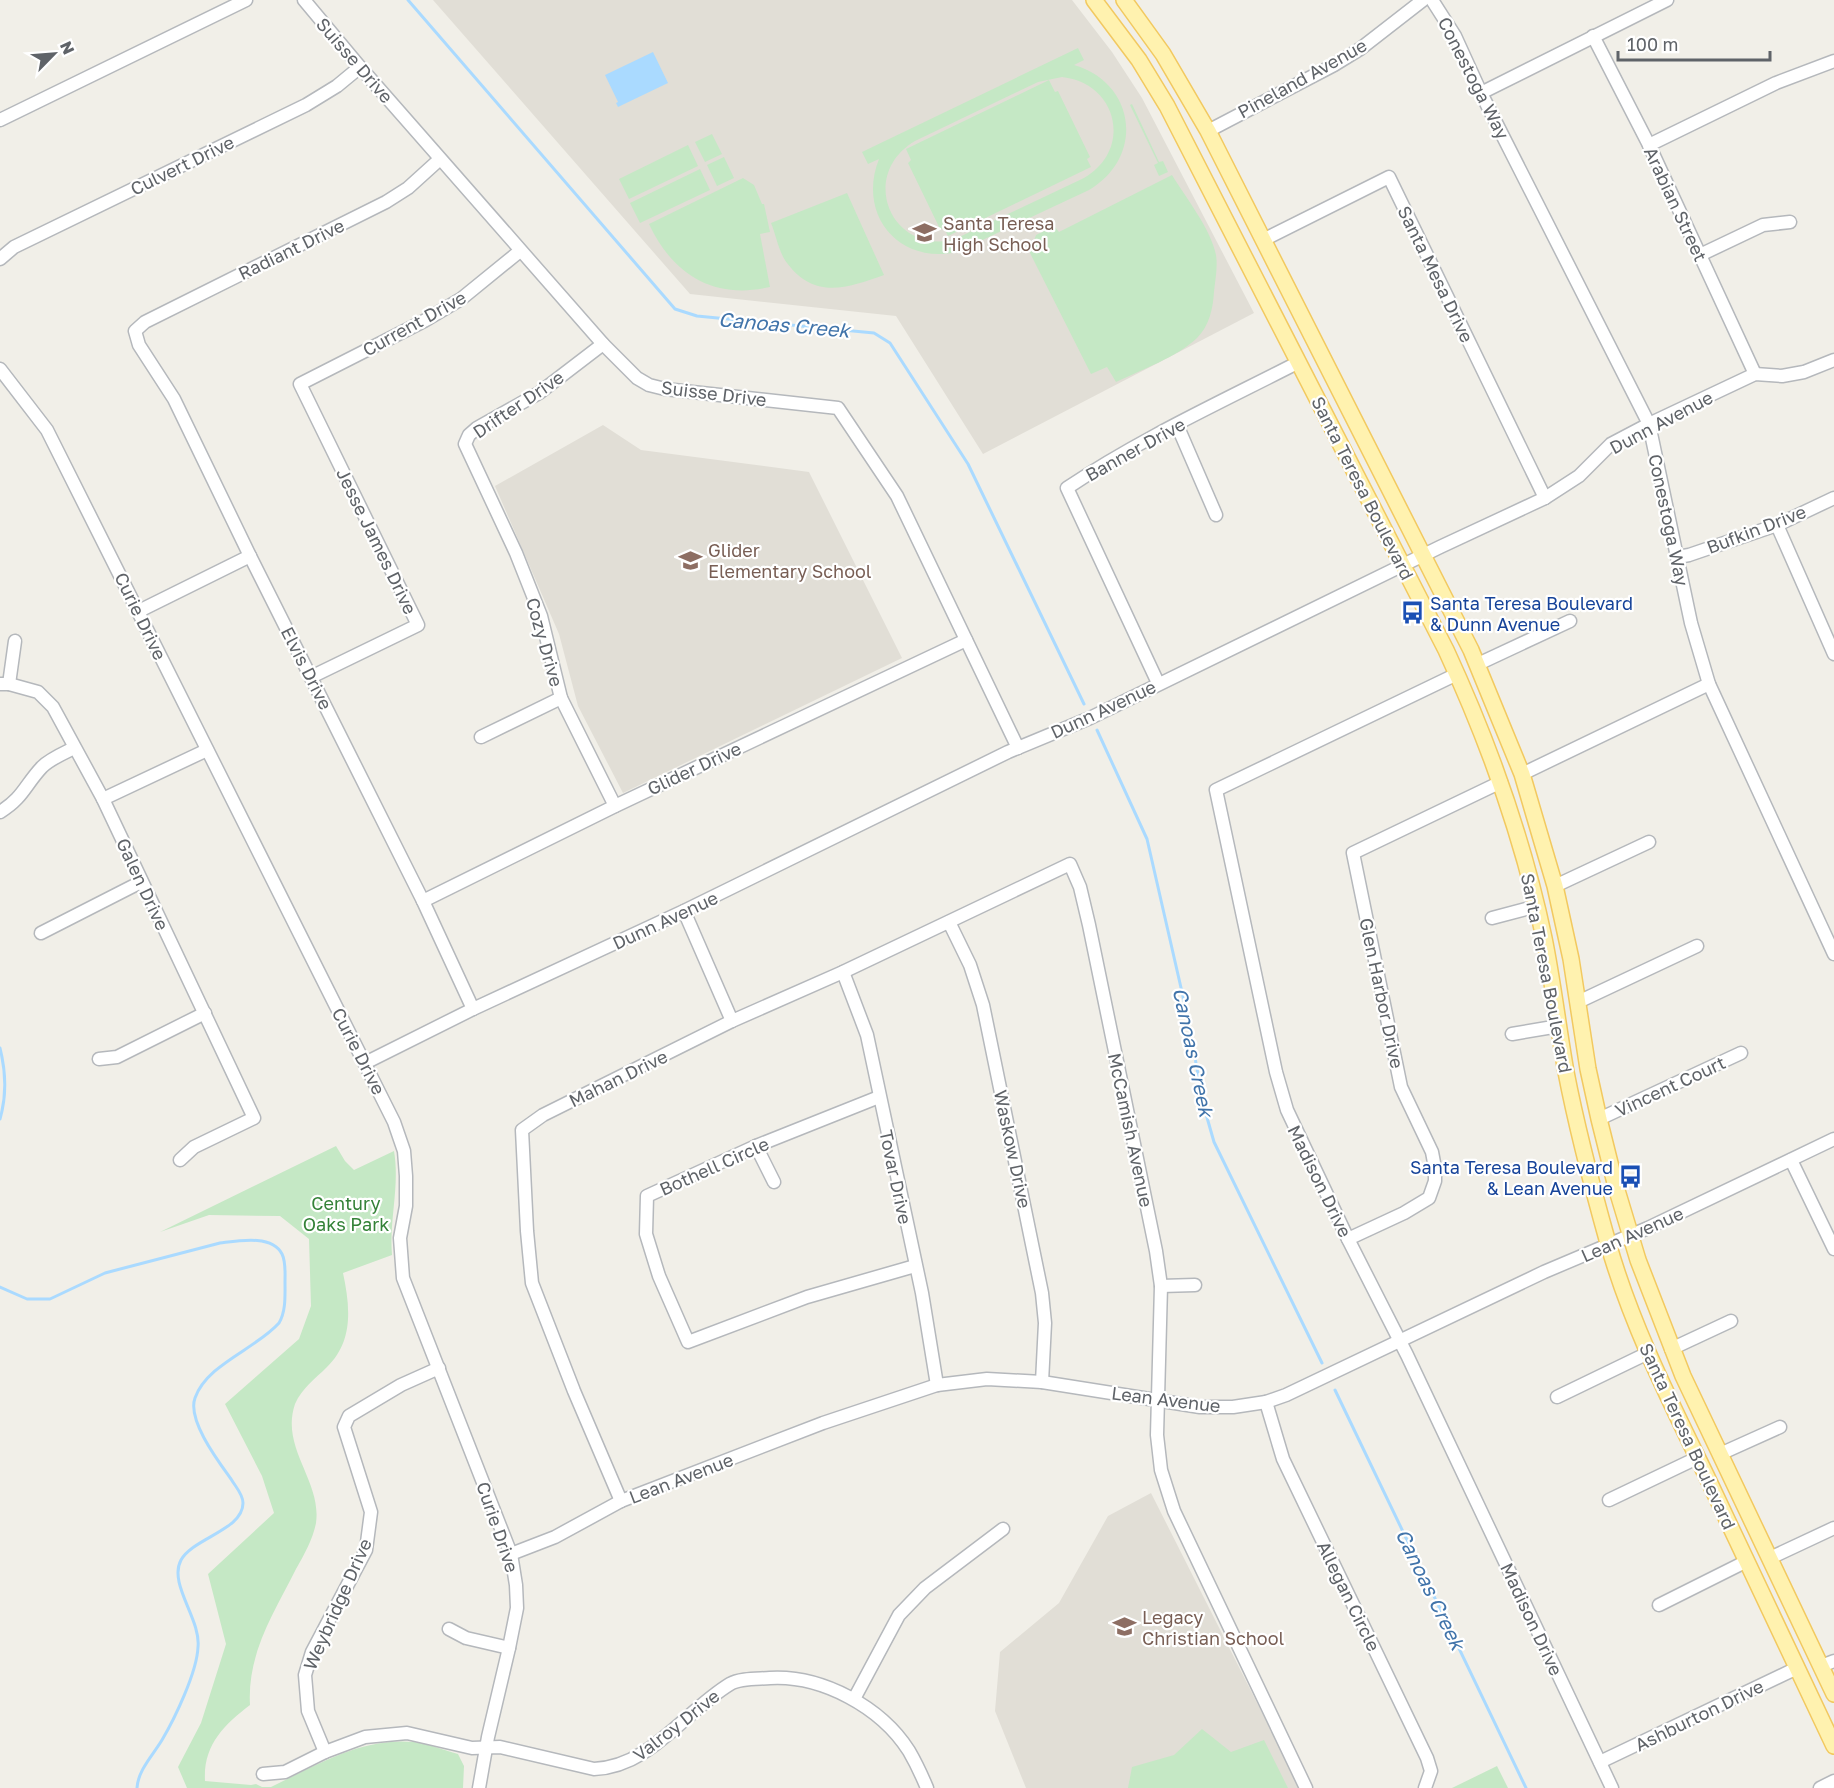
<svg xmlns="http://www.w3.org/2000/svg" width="1834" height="1788" font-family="'Golos Text',sans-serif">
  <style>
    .education { fill: #e1ded6 }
    .green { fill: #c5e8c5; fill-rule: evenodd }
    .water { fill: #aadaff }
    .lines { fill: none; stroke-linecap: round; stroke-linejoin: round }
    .stream { stroke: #aadaff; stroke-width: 3 }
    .minor-casing { stroke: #b5b8bc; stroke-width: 15 }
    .major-casing { stroke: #f2c960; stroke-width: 18 }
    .minor { stroke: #fff; stroke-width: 12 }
    .major { stroke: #fff2af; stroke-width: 15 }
    .labels { text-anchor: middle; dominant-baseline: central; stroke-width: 4.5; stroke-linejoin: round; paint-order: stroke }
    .street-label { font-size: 18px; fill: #5f6368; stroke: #fff }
    .education-label { font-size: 18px; fill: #785e54; stroke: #fff; text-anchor: start }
    .transit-label { font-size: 18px; fill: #164399; stroke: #fff; text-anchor: start }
    .park-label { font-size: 18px; fill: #348238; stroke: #fff }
    .water-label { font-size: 20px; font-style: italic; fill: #4174aa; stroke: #fff }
  </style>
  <rect width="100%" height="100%" fill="#f1efe8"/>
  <!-- education -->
  <g class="education">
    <polygon points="433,0 1072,0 1112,52 1142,98 1254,313 983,454 896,316 690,294"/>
    <polygon points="603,425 641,450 809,472 902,658 623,793 578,706 559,634 495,486"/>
    <polygon points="1151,1493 1300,1788 1026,1788 995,1711 1000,1652 1059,1603 1108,1516"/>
  </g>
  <!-- green -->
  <g class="green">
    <path d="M1078,48L1084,60L1074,65C1136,83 1145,157 1089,190L957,252C898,265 857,214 879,159L868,164L862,152ZM1062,77C1118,83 1133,150 1084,178L953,240C889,253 859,174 915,141L1038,82Z"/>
    <polygon points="1049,80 1055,92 1058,91 1090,157 1087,159 1091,167 948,236 944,228 940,229 908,163 911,160 906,149"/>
    <polygon points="1132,104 1159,162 1163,161 1168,172 1159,176 1154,165 1158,163 1130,105"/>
    <polygon points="712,134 722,154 705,162 695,142"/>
    <polygon points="688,145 698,166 629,199 619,179"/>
    <polygon points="724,157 734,178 717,186 707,165"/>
    <polygon points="700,169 710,190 640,223 630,203"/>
    <path d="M1172,175C1186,198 1211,229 1216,255C1218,267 1215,281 1214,292C1213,309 1209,326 1197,338C1179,356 1139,371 1116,382L1107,367L1091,374L1030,253L1036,235L1054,226L1059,232Z"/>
    <path d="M743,178L754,185L762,204H764L770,232L760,234L770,287C714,300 673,275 649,224Z"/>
    <path d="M847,193L884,275C847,288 815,300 787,263C779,253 776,235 771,223Z"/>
    <path d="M336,1146L345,1161L354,1170L394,1151C400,1186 389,1220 392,1255L343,1273C350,1306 354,1341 327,1367C315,1379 302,1388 295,1404C280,1448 322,1481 316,1523C313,1539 304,1555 296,1569C274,1613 247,1653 250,1705C224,1725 203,1745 205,1781L251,1785L256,1784L262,1787H271C317,1765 361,1737 414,1742C428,1744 444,1750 458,1754L464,1766L463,1788H187L178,1767L201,1723L226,1644L208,1574L274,1513L262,1476L225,1404L299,1339L311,1306L309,1239L280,1216L209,1215L160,1232Z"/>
    <polygon points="1202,1729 1231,1752 1264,1740 1288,1788 1128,1788 1132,1767 1174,1755"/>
    <polygon points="1497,1766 1508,1788 1452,1788"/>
  </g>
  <!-- water -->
  <polygon class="water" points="653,52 668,83 618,107 616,103 618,102 605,75"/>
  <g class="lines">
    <!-- stream -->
    <g class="stream">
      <polyline points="408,0 675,309 697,316 874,333 890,343 968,464 1084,704"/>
      <polyline points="1097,730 1147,839 1187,1014 1204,1107 1214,1142 1322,1363"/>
      <path d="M0,1048C6,1072 7,1095 0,1119"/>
      <path d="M0,1287L27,1299H50L105,1273L220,1243C237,1241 272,1234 282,1254C286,1262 285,1273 285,1282C285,1296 286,1311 279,1323C256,1349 207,1364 195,1398C187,1420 218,1461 231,1479C235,1486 243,1494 243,1503C243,1530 193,1538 181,1560C168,1584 201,1619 198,1647C197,1672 175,1718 162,1740C153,1755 138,1770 137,1788"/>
      <polyline points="1335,1390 1526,1788"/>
    </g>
    <defs>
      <g id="minor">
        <polyline points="304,0 360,67 603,344 637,378 649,385 665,389 838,408 897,496 1018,748"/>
        <polyline points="1432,0 1455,36 1481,93 1649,424 1691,623 1709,684 1834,954"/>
        <polyline points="1593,36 1649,145 1755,374"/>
        <polyline points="1481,93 1667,0"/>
        <polyline points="0,120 246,0"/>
        <polyline points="1208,131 1334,65 1360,49 1423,0"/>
        <polyline points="1649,145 1776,83 1834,61"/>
        <polyline points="440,159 408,188 386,202 145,322 135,331 139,345 174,399 250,556 423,901 473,1009"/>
        <polyline points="1263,240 1389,177 1545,498"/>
        <polyline points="1700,255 1763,225 1790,222"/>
        <polyline points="0,259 14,247 306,105 337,86 360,67"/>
        <polyline points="603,344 539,393 477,428 469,435 465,444 516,553 541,616 561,698 615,806"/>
        <polyline points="0,369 47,430 394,1122 404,1151 406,1176 406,1206 400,1238 403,1278 511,1554 516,1585 517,1608 509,1648 488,1737 479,1788"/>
        <polyline points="1177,425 1216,515"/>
        <polyline points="1777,525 1834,654"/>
        <polyline points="1678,557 1689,555 1777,525 1834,498"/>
        <polyline points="139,611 250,556"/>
        <polyline points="1478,664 1570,621"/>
        <polyline points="1457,674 1216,790 1276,1072 1287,1110 1348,1239 1407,1355 1612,1788"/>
        <polyline points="311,677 418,625 300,384 424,321 461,299 520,251"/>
        <path d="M1158,683L1067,488C1140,439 1221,402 1299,362"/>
        <polyline points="0,684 9,684 38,692 53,707 103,799 254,1118 194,1147 180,1160"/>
        <polyline points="9,684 15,641"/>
        <polyline points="481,737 561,698"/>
        <polyline points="1522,774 1709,684"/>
        <polyline points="103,799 207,750"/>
        <path d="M0,812C23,798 25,785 42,767C50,759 64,753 74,748"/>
        <polyline points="1555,886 1649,842"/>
        <polyline points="423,901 615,806 966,640"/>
        <polyline points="684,911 732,1021"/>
        <polyline points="1492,918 1537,906"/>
        <polyline points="949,922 970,965 983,1005 1042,1293 1045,1323 1042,1382"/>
        <polyline points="41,933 141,882"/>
        <polyline points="843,972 867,1035 922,1293 937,1385"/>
        <polyline points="1578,1002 1697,946"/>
        <polyline points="1512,1034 1559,1026"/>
        <polyline points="99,1059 117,1057 205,1013"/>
        <polyline points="365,1063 473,1009 684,911 1008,752 1090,718 1440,547 1545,498 1579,476 1611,444 1649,424 1755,374 1782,376 1804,372 1834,360"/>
        <polyline points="879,1097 756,1146 647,1196 646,1234 659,1276 688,1342 807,1297 915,1266"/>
        <polyline points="1599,1119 1741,1053"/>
        <polyline points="756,1146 774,1182"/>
        <polyline points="1791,1160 1834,1249"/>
        <polyline points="1348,1239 1404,1213 1429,1198 1435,1181 1435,1168 1432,1152 1401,1087 1353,853 1501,782"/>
        <polyline points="1161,1286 1195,1285"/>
        <polyline points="1671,1349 1731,1321"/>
        <polyline points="1557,1397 1648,1353"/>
        <polyline points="1266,1402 1283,1459 1427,1758 1431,1771 1425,1788"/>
        <polyline points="1720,1454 1780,1427"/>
        <polyline points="1609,1500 1697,1458"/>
        <polyline points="621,1501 574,1391 532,1283 527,1231 522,1130 543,1115 732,1021 843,972 1070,864 1080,887 1089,925 1156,1251 1161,1286 1157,1435 1161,1470 1174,1511 1306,1788"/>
        <polyline points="511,1554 555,1537 621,1501 823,1423 937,1385 987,1379 1042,1382 1200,1407 1233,1407 1266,1402 1286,1395 1544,1272 1648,1228 1834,1139"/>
        <polyline points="1770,1558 1834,1528"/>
        <polyline points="1659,1605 1747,1561"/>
        <polyline points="449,1629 466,1638 509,1648"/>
        <polyline points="1821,1666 1834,1661"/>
        <polyline points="854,1699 899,1615 925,1588 1003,1529"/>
        <polyline points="325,1752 308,1711 305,1675 312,1652 366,1550 371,1512 344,1427 349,1416 401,1385 439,1368"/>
        <polyline points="1600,1762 1797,1668"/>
        <path d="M263,1774L285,1772L325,1752L365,1737L407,1733L472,1748L500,1747L594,1769C650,1767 684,1712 730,1684C740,1678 758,1679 770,1678C822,1675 881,1707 909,1751C916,1763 922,1776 927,1788"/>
        <polyline points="1820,1788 1834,1781"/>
      </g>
      <g id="major">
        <path d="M1094,0L1139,60L1167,106L1446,650C1489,743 1523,838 1544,938C1553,982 1558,1027 1566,1072C1577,1129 1592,1186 1608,1243C1631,1324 1669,1399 1706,1475C1748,1565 1791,1655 1834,1746"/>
        <polyline points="1124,0 1163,54 1208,131 1471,650 1522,774 1555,886 1571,959 1588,1069 1599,1119 1616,1187 1638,1260 1683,1376 1834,1694"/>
      </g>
    </defs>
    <!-- minor casing -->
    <use href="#minor" class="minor-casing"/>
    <!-- major casing -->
    <use href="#major" class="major-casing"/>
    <!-- minor -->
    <use href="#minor" class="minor"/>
    <!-- major -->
    <use href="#major" class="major"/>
  </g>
  <!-- icons -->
  <defs>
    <symbol id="school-bare" viewBox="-9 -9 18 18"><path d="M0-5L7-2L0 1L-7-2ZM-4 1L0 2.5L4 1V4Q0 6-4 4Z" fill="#8d6e63" stroke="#fff" stroke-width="2.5" paint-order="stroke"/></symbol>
    <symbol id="bus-bare" viewBox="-9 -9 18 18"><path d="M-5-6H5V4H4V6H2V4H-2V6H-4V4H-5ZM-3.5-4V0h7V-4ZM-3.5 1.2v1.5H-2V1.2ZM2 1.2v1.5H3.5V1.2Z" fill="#1a4fb4" stroke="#fff" stroke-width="2.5" paint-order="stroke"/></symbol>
  </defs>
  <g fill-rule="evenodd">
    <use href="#school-bare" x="908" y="216" width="33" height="33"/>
    <use href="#school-bare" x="674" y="544" width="33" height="33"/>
    <use href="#bus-bare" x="1396" y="596" width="33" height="33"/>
    <use href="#bus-bare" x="1614" y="1160" width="33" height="33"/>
    <use href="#school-bare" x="1108" y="1610" width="33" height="33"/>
  </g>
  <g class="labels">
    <!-- street labels -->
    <g class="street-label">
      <text transform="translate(355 60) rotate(49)">Suisse Drive</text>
      <text transform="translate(1302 78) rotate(-29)">Pineland Avenue</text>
      <text transform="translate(1474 78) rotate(63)">Conestoga Way</text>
      <text transform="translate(182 165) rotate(-26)">Culvert Drive</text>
      <text transform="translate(1676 204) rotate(65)">Arabian Street</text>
      <text transform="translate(291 249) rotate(-26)">Radiant Drive</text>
      <text transform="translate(1436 274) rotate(64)">Santa Mesa Drive</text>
      <text transform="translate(414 323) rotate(-29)">Current Drive</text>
      <text transform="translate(714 393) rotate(7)">Suisse Drive</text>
      <text transform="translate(518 404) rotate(-34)">Drifter Drive</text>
      <text transform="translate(1661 422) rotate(-28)">Dunn Avenue</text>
      <text transform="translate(1135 449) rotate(-29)">Banner Drive</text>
      <text transform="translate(1363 488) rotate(63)">Santa Teresa Boulevard</text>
      <text transform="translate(1669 520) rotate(78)">Conestoga Way</text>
      <text transform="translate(1756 529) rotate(-21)">Bufkin Drive</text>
      <text transform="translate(377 541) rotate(64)">Jesse James Drive</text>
      <text transform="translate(141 616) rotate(64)">Curie Drive</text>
      <text transform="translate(545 642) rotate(74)">Cozy Drive</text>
      <text transform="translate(307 668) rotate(63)">Elvis Drive</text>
      <text transform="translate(1103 709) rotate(-25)">Dunn Avenue</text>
      <text transform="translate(694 768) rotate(-25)">Glider Drive</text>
      <text transform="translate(143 884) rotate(65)">Galen Drive</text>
      <text transform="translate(665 920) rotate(-25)">Dunn Avenue</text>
      <text transform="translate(1547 973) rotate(79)">Santa Teresa Boulevard</text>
      <text transform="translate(1382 993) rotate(78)">Glen Harbor Drive</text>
      <text transform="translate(359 1051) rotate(63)">Curie Drive</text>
      <text transform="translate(618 1078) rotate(-26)">Mahan Drive</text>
      <text transform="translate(1670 1086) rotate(-25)">Vincent Court</text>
      <text transform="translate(1131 1130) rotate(78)">McCamish Avenue</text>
      <text transform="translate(1013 1149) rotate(78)">Waskow Drive</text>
      <text transform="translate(714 1166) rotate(-24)">Bothell Circle</text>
      <text transform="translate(896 1177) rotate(78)">Tovar Drive</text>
      <text transform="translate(1320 1181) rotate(64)">Madison Drive</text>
      <text transform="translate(1632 1234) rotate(-24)">Lean Avenue</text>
      <text transform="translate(1166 1399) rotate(7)">Lean Avenue</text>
      <text transform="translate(1688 1436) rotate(65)">Santa Teresa Boulevard</text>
      <text transform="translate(681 1478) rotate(-21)">Lean Avenue</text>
      <text transform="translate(498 1527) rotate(71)">Curie Drive</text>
      <text transform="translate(1349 1596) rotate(64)">Allegan Circle</text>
      <text transform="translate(337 1604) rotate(-66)">Weybridge Drive</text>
      <text transform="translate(1532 1619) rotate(65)">Madison Drive</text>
      <text transform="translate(1699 1715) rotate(-26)">Ashburton Drive</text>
      <text transform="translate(676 1725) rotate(-38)">Valroy Drive</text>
    </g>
    <!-- education labels -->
    <g class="education-label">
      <text x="943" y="223">Santa Teresa<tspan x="943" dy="21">High School</tspan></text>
      <text x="708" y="550">Glider<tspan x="708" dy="21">Elementary School</tspan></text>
      <text x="1142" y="1617">Legacy<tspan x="1142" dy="21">Christian School</tspan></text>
    </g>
    <!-- transit labels -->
    <g class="transit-label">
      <text x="1430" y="603">Santa Teresa Boulevard<tspan x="1430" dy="21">&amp; Dunn Avenue</tspan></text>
      <text x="1613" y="1167" text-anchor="end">Santa Teresa Boulevard<tspan x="1613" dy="21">&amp; Lean Avenue</tspan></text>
    </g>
    <!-- park labels -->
    <g class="park-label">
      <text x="346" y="1203">Century<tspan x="346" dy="21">Oaks Park</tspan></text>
    </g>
    <!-- water labels -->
    <g class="water-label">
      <text transform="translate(784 324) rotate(5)">Canoas Creek</text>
      <text transform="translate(1194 1052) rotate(78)">Canoas Creek</text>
      <text transform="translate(1431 1589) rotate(64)">Canoas Creek</text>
    </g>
  </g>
  <!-- north arrow -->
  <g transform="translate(54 54) rotate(65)" stroke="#ffffff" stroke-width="4.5" paint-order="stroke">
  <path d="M0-4.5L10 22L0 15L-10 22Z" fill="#5f6368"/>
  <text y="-9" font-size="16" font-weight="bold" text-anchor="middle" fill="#5f6368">N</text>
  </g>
  <!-- scale -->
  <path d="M1618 51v9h152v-9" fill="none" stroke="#5f6368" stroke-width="3"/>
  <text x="1627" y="51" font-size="18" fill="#5f6368" stroke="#ffffff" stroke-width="4.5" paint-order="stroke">100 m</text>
</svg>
